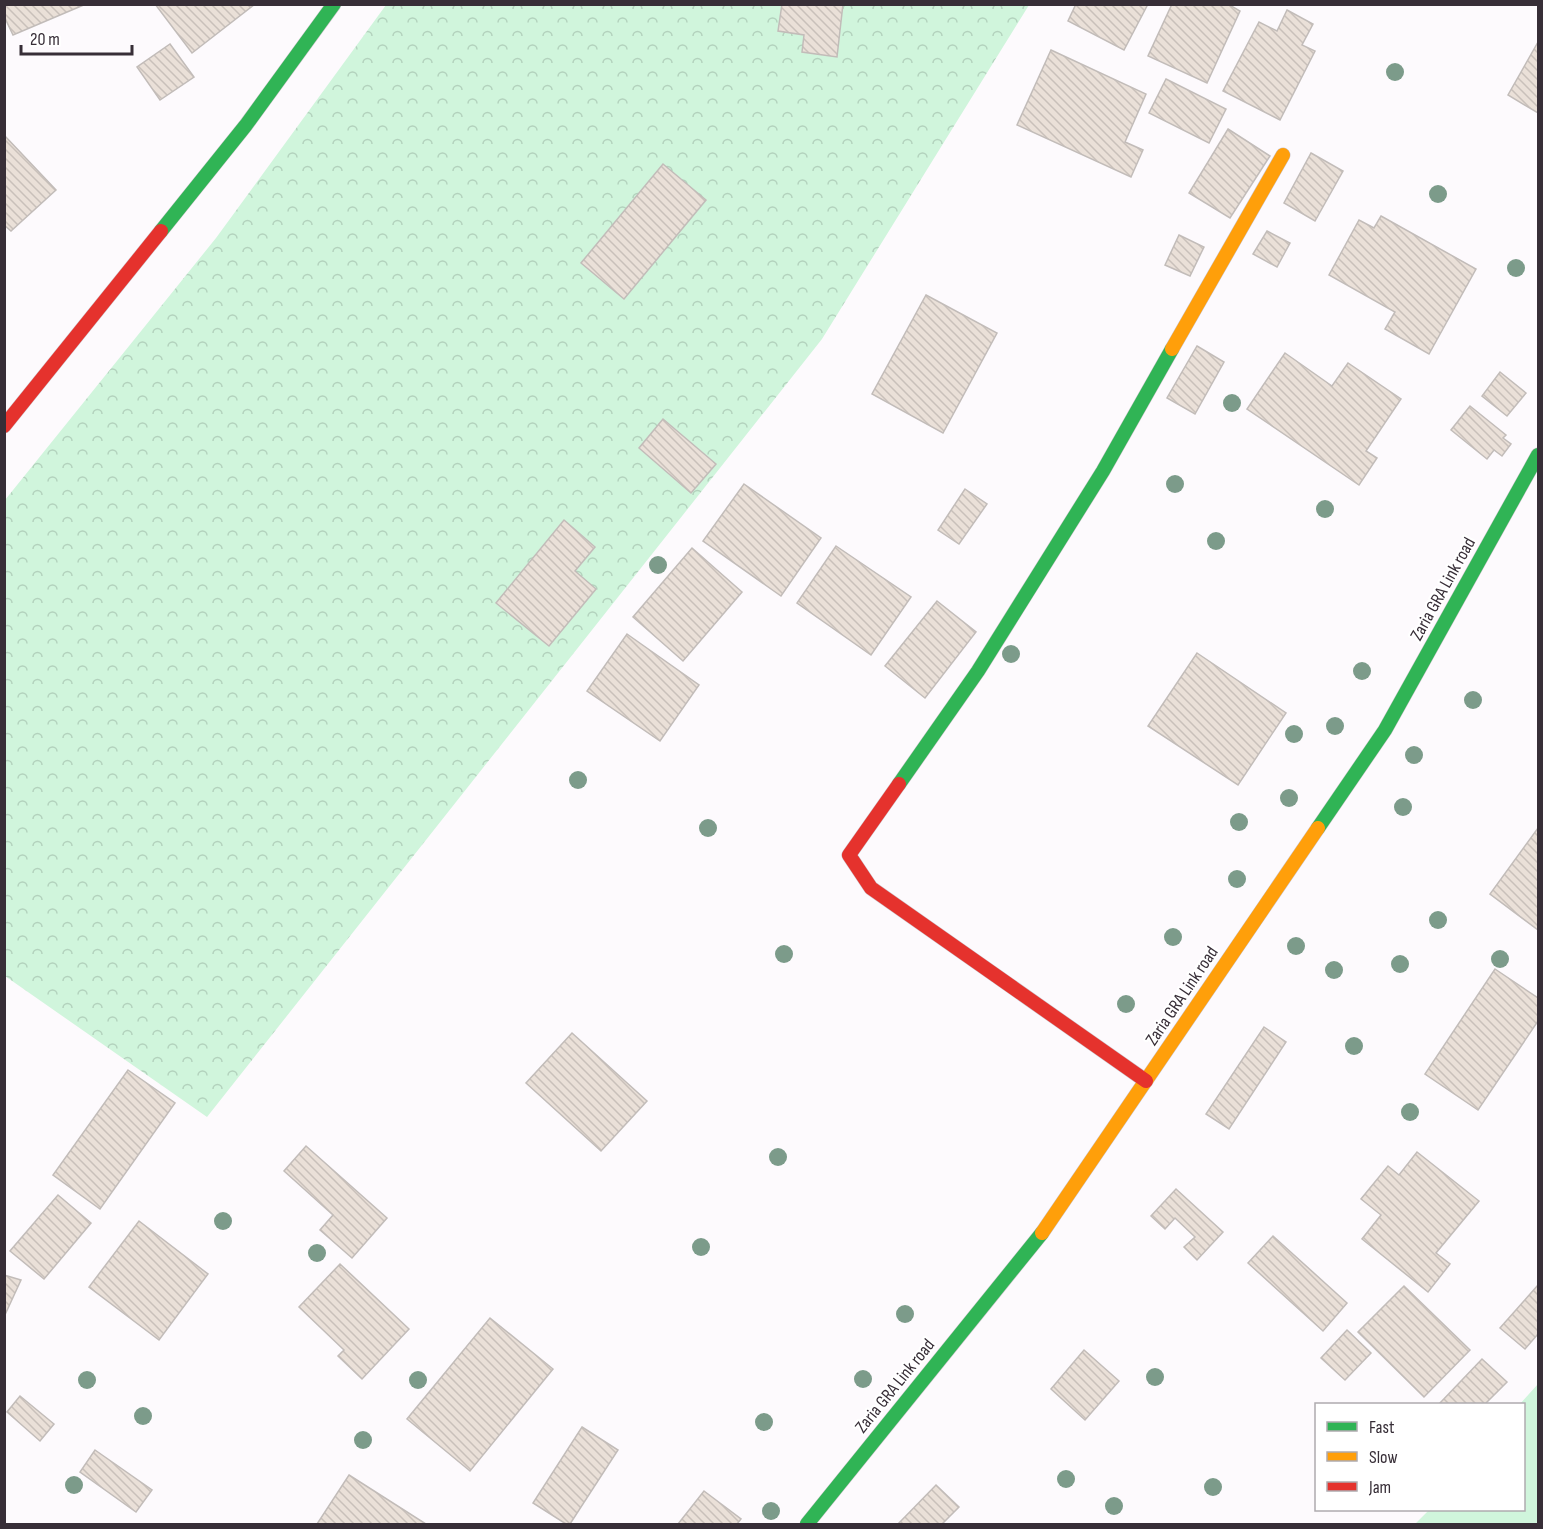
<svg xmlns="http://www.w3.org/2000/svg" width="1543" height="1529" font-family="'Sofia Sans Condensed',sans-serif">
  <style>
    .forest { fill: url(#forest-crowns) }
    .pitch { fill: #d0f5dc }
    .building { fill: url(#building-back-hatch); stroke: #c2bcb9; stroke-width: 1.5 }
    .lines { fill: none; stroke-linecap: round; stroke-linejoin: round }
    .fast-casing { stroke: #cbc5cb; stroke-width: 15 }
    .slow-casing { stroke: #cbc5cb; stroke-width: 15 }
    .jam-casing { stroke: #cbc5cb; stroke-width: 15 }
    .fast { stroke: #30b455; stroke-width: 14 }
    .slow { stroke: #ff9f0a; stroke-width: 14 }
    .jam { stroke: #e5322d; stroke-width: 14 }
    .tree { fill: #7c9b8a }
    .labels { text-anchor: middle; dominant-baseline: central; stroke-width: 4.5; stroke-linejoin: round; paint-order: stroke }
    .street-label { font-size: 18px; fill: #372e37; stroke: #fff }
  </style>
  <defs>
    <pattern id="forest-crowns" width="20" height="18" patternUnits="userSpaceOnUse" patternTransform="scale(1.5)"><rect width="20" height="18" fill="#d0f5dc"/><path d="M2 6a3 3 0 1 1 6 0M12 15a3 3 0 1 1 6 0" fill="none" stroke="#b3d2bd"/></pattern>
    <pattern id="building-back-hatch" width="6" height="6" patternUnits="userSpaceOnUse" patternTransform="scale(1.5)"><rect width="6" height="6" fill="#eae0d8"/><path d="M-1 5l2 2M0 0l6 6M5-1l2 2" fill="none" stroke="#c9c0ba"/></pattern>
  </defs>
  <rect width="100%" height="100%" fill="#fdfafd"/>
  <!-- forest -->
  <polygon class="forest" points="386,5 1029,5 822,339 207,1117 5,976 5,500 216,238"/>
  <!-- pitch -->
  <polygon class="pitch" points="1538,1384 1538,1524 1415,1524 1429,1510 1524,1510 1524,1404 1520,1404"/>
  <!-- building -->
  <g class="building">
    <polygon points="4,4 86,4 13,35 4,16"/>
    <polygon points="155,4 255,4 192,53"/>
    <polygon points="782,4 843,4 837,57 802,52 804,35 778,31"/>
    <polygon points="1076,4 1148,4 1124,50 1068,21"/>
    <polygon points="1172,4 1228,4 1240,11 1207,83 1148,56"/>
    <polygon points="1287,10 1313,24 1302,45 1315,51 1280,120 1223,91 1259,22 1277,31"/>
    <polygon points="1538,42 1538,113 1508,95"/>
    <polygon points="170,44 194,77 160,100 137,67"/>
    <polygon points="1051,50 1146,94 1125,142 1143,150 1131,177 1017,125"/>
    <polygon points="1166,79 1226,109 1209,143 1149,113"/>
    <polygon points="1228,129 1270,156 1230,218 1189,193"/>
    <polygon points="4,135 56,190 11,231 4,225"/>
    <polygon points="1311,153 1343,171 1315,221 1284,203"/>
    <polygon points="663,164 706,200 624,299 581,263"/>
    <polygon points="1381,216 1476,269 1429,354 1385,329 1395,312 1329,275 1359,220 1374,228"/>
    <polygon points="1267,231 1290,243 1277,267 1253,254"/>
    <polygon points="1179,235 1204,247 1190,276 1165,265"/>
    <polygon points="926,295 997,333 943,433 872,394"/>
    <polygon points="1197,346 1224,362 1195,414 1167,398"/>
    <polygon points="1285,353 1332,386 1348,363 1401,399 1366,451 1377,458 1359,485 1247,409"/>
    <polygon points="1500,372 1526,393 1507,416 1482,396"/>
    <polygon points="1470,406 1506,435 1503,438 1511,444 1502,456 1494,450 1487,459 1451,430"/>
    <polygon points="663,419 716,464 691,493 639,448"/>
    <polygon points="744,484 821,538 781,596 703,541"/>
    <polygon points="965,489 987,504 959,544 938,530"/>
    <polygon points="564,520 595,547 575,571 596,589 549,646 496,603"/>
    <polygon points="836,546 911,597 871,655 797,603"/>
    <polygon points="692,548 742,592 683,661 633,617"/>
    <polygon points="937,601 976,632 925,698 885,666"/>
    <polygon points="627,634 699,685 660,741 587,691"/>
    <polygon points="1197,653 1286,713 1238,785 1148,726"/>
    <polygon points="1538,828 1538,930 1490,894"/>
    <polygon points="1495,969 1538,998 1538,1021 1478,1110 1425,1074"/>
    <polygon points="1264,1027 1286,1042 1229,1129 1206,1114"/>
    <polygon points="572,1033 647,1101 601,1151 526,1083"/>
    <polygon points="128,1070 175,1103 100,1209 53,1175"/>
    <polygon points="306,1146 387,1218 352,1258 320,1230 333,1215 284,1171"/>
    <polygon points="1417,1152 1479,1201 1436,1253 1450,1264 1428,1292 1362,1239 1381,1215 1361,1199 1388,1166 1399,1175"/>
    <polygon points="1176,1189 1223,1232 1197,1260 1184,1247 1195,1237 1175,1218 1165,1229 1151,1216"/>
    <polygon points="58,1195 91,1223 44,1279 10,1251"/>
    <polygon points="139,1221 208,1274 159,1340 89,1287"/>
    <polygon points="1273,1236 1347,1303 1323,1331 1248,1263"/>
    <polygon points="340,1264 409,1329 362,1379 338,1356 344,1350 299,1307"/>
    <polygon points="4,1275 21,1280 4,1317"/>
    <polygon points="1538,1285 1538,1334 1525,1349 1500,1328"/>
    <polygon points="1404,1286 1470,1350 1424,1397 1358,1332"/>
    <polygon points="490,1318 553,1369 470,1471 407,1419"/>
    <polygon points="1347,1330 1371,1353 1345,1380 1321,1358"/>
    <polygon points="1084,1350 1119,1381 1085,1420 1051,1389"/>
    <polygon points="1482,1359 1507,1382 1485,1404 1441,1404 1440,1403"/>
    <polygon points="20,1396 54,1424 40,1441 7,1412"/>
    <polygon points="582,1427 618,1450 570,1524 566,1524 533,1503"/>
    <polygon points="95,1450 152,1490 136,1512 80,1472"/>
    <polygon points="349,1475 426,1524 317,1524"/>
    <polygon points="936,1485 959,1507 942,1524 898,1524"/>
    <polygon points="704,1491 741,1519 737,1524 678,1524"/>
  </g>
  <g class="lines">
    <defs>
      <g id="fast">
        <polyline points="161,231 246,125 334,4"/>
        <polyline points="899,784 978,671 1103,471 1172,349"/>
        <polyline points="1318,828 1385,730 1538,455"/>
        <polyline points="807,1524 1042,1233"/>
      </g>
      <g id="slow">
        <polyline points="1172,349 1283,155"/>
        <polyline points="1042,1233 1318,828"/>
      </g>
      <g id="jam">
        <polyline points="4,426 161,231"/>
        <polyline points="899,784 849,855 871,888 1146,1081"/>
      </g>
    </defs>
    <!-- fast casing -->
    <use href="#fast" class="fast-casing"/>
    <!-- slow casing -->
    <use href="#slow" class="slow-casing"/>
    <!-- jam casing -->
    <use href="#jam" class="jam-casing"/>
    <!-- fast -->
    <use href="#fast" class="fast"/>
    <!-- slow -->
    <use href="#slow" class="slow"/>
    <!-- jam -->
    <use href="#jam" class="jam"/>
  </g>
  <!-- trees -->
  <g class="tree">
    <circle cx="1395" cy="72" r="9"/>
    <circle cx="1438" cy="194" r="9"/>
    <circle cx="1516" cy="268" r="9"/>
    <circle cx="1232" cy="403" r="9"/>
    <circle cx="1175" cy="484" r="9"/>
    <circle cx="1325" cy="509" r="9"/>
    <circle cx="1216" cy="541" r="9"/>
    <circle cx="658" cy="565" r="9"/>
    <circle cx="1011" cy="654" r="9"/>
    <circle cx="1362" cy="671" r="9"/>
    <circle cx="1473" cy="700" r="9"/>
    <circle cx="1335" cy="726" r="9"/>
    <circle cx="1294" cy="734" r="9"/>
    <circle cx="1414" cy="755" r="9"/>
    <circle cx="578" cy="780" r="9"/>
    <circle cx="1289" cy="798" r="9"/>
    <circle cx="1403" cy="807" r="9"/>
    <circle cx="1239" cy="822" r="9"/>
    <circle cx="708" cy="828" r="9"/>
    <circle cx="1237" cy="879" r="9"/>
    <circle cx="1438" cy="920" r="9"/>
    <circle cx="1173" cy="937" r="9"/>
    <circle cx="1296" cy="946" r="9"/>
    <circle cx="784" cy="954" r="9"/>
    <circle cx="1500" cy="959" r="9"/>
    <circle cx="1400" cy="964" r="9"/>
    <circle cx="1334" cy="970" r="9"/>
    <circle cx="1126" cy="1004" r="9"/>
    <circle cx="1354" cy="1046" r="9"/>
    <circle cx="1410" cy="1112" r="9"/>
    <circle cx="778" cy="1157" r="9"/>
    <circle cx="223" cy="1221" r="9"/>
    <circle cx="701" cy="1247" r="9"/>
    <circle cx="317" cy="1253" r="9"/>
    <circle cx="905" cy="1314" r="9"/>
    <circle cx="1155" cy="1377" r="9"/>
    <circle cx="863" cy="1379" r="9"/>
    <circle cx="87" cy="1380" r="9"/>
    <circle cx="418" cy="1380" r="9"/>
    <circle cx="143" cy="1416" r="9"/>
    <circle cx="764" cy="1422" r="9"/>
    <circle cx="363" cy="1440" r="9"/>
    <circle cx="1066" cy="1479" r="9"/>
    <circle cx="74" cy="1485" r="9"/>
    <circle cx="1213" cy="1487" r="9"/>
    <circle cx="1114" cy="1506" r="9"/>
    <circle cx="771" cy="1511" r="9"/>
  </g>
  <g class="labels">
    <!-- street labels -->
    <g class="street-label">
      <text transform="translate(1443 589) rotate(-61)">Zaria GRA Link road</text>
      <text transform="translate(1182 996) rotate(-56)">Zaria GRA Link road</text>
      <text transform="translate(895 1386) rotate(-51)">Zaria GRA Link road</text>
    </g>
  </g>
  <!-- border -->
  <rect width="1543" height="1529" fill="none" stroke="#372e37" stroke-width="12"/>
  <!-- legend -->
  <rect x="1315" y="1403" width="210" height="108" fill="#ffffff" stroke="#afabaf" stroke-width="1.5"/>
  <rect x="1327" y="1422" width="30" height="9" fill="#30b455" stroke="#afabaf" stroke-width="1.5"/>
  <text x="1369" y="1433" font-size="18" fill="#372e37">Fast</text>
  <rect x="1327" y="1452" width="30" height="9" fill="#ff9f0a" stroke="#afabaf" stroke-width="1.5"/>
  <text x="1369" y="1463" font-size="18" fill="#372e37">Slow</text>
  <rect x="1327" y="1482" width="30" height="9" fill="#e5322d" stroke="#afabaf" stroke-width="1.5"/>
  <text x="1369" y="1493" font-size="18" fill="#372e37">Jam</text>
  <!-- scale -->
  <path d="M21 45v9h111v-9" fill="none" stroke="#372e37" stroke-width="3"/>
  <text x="30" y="45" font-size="18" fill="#372e37" stroke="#ffffff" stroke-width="4.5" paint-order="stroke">20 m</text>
</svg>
